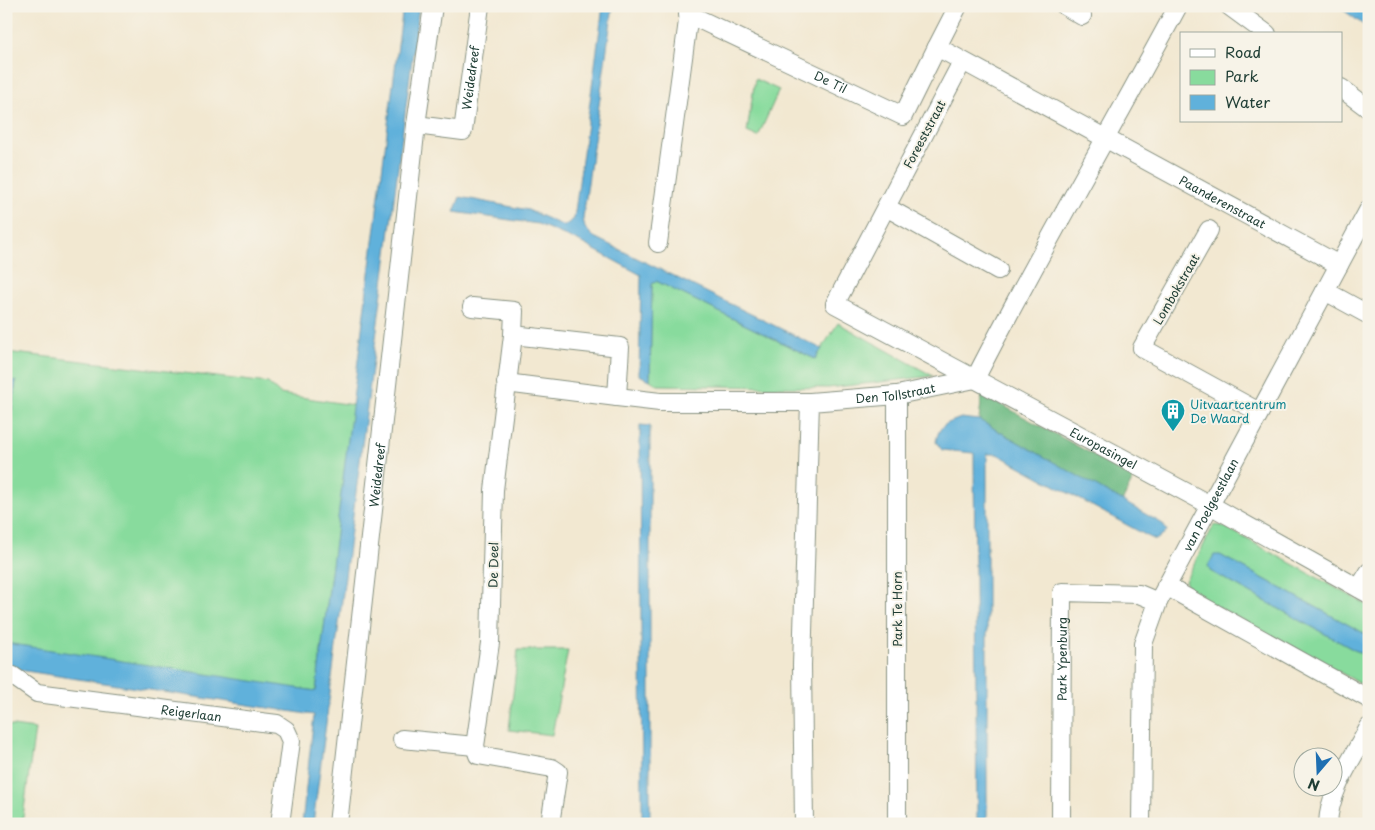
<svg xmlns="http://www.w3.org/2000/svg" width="1375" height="830" font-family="'Playpen Sans',sans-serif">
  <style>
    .green { fill: #88db9d; stroke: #548c68 }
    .forest { fill: #6ebb84; stroke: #467c5c }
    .water { fill: #60b1db; stroke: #407788 }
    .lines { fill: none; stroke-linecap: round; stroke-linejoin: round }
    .minor-casing { stroke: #889282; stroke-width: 20 }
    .minor { stroke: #fff; stroke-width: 18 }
    .labels { text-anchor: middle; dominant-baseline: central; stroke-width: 4; stroke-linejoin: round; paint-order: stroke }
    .street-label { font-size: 12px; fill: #1f3d34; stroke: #f7f3e8 }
    .culture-label { font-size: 12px; fill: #0d838f; stroke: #f7f3e8; text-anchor: start }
  </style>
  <rect width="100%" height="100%" fill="#f7f3e8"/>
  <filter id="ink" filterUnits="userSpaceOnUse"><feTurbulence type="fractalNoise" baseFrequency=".02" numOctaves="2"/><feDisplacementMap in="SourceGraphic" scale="10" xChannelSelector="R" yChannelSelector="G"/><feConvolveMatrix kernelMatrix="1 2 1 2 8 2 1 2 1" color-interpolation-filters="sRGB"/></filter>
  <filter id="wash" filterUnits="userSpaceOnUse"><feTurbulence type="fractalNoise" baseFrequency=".0096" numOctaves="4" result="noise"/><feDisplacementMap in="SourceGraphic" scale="20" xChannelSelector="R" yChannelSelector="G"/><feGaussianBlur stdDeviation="1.12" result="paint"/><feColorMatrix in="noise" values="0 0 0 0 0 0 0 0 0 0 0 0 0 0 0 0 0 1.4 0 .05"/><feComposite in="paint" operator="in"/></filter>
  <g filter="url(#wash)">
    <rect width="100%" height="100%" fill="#f2e8d1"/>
    <!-- green -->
    <g class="green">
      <polygon points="755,79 779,90 758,137 747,132"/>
      <polygon points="656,281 815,359 838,323 933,376 828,388 658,385 650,380 652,284"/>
      <polygon points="6,352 268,383 280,394 353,405 316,691 156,669 6,644 6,448 16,382 6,380"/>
      <polygon points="1214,525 1223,526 1369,606 1369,636 1220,555 1210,571 1369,658 1369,688 1192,593 1185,581"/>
      <polygon points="518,650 568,650 552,735 509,730"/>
      <polygon points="6,725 35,729 22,824 6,824"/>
    </g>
    <!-- forest -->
    <polygon class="forest" points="982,394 1134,477 1122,502 979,420"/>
    <!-- water -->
    <g class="water">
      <polygon points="403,6 419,6 313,824 302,824 314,715 6,668 6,643 316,691"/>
      <polygon points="603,6 613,6 583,218 585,228 594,237 822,349 815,359 656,281 652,284 650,380 639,375 641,275 578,241 538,224 454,212 460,197 528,210 564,226 574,219"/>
      <polygon points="1338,6 1369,6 1369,29"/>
      <polygon points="6,380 16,381 6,448"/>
      <path d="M961,418L979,420L1163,524L1167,531L1156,540L1149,537L997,454H987V824H977L974,453L942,450L936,442C939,425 945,424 961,418Z"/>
      <polygon points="640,425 650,426 650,824 642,824"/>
      <polygon points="1214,555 1220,555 1369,636 1369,658 1210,571 1208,566"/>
    </g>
  </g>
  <g filter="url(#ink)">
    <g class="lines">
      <defs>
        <g id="minor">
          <path id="s1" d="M958,6L937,47L1339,265"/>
          <polyline points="1065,6 1082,16"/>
          <polyline points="1229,6 1267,34"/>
          <path id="s2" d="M688,14L903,116L937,47"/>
          <path id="s3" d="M962,62L835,304L1210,505L1369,594"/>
          <polyline points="1341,88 1369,109"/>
          <path id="s4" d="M416,125L463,131L480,6"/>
          <polyline points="886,207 998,270"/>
          <polyline points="1209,230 1142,348 1259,412"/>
          <polyline points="658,243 690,6"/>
          <polyline points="1325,291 1369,315"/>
          <polyline points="472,307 514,311 513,335 494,490 490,643 475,746 478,755 552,768 558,772 550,824"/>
          <polyline points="506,383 617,397 620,347 513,335"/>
          <polyline points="617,397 660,402 810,402"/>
          <polyline points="1166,586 1369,699"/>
          <polyline points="1359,588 1369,572"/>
          <path id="s5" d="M6,675L13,676L37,693L277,724L286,730L291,741L280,824"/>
          <polyline points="402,739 475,746"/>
          <path id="s6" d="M338,824L416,125L433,6"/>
          <path id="s7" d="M804,824L802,665L810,402L897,395L975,379C1039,253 1111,131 1178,6"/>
          <polyline points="897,824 897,395"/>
          <path id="s8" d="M1061,824L1062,592L1139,594L1158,602"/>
          <path id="s9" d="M1141,824L1143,644L1158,602L1369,209"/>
          <path d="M1328,824C1329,790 1354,757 1369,727"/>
        </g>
      </defs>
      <!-- minor casing -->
      <use href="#minor" class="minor-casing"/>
      <!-- minor -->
      <use href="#minor" class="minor"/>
    </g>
  </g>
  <!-- icons -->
  <defs>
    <symbol id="building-pin" viewBox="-11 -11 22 30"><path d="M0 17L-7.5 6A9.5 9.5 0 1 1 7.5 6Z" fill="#0f9aa8" stroke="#f7f3e8"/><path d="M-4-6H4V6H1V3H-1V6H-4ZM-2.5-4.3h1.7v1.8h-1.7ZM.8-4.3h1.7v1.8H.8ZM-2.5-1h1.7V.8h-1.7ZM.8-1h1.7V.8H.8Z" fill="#fff"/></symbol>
  </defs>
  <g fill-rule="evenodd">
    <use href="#building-pin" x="1159" y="397" width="28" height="38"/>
  </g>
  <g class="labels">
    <!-- street labels -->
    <g class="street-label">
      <text stroke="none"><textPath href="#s4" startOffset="101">Weidedreef</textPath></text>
      <text stroke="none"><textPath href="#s2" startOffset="158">De Til</textPath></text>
      <text transform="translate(924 134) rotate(-62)">Foreeststraat</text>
      <text stroke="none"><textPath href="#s1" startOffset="371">Paanderenstraat</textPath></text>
      <text transform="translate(1176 289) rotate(-60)">Lombokstraat</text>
      <text stroke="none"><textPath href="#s7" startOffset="508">Den Tollstraat</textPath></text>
      <text stroke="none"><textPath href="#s3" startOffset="578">Europasingel</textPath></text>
      <text stroke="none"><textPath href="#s6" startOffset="351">Weidedreef</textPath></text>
      <text stroke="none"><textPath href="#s9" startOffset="335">van Poelgeestlaan</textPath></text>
      <text transform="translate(493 565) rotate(-89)">De Deel</text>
      <text transform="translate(897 609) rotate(-90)">Park Te Horn</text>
      <text stroke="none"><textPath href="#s8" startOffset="165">Park Ypenburg</textPath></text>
      <text stroke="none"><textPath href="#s5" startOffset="192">Reigerlaan</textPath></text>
    </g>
    <!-- culture labels -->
    <g class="culture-label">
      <text x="1190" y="404">Uitvaartcentrum<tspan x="1190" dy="14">De Waard</tspan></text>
    </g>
  </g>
  <!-- margin -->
  <rect width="1375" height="830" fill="none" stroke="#f7f3e8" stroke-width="25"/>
  <!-- legend -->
  <rect x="1180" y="32" width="162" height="90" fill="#f7f3e8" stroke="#a1aaa0"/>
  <rect x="1190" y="49" width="25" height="8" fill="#ffffff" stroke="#a1aaa0"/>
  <text x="1225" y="58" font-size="15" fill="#1f3d34">Road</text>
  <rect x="1190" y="70" width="25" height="15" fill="#88db9d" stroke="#a1aaa0"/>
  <text x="1225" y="82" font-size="15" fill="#1f3d34">Park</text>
  <rect x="1190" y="95" width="25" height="15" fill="#60b1db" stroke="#a1aaa0"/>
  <text x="1225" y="108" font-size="15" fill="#1f3d34">Water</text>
  <!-- north arrow -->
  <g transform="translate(1318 772) rotate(199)"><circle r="24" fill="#f7f3e8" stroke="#a1aaa0"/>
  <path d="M0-4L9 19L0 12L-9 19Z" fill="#1f6fb2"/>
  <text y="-8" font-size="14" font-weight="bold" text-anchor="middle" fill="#1f3d34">N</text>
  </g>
</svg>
